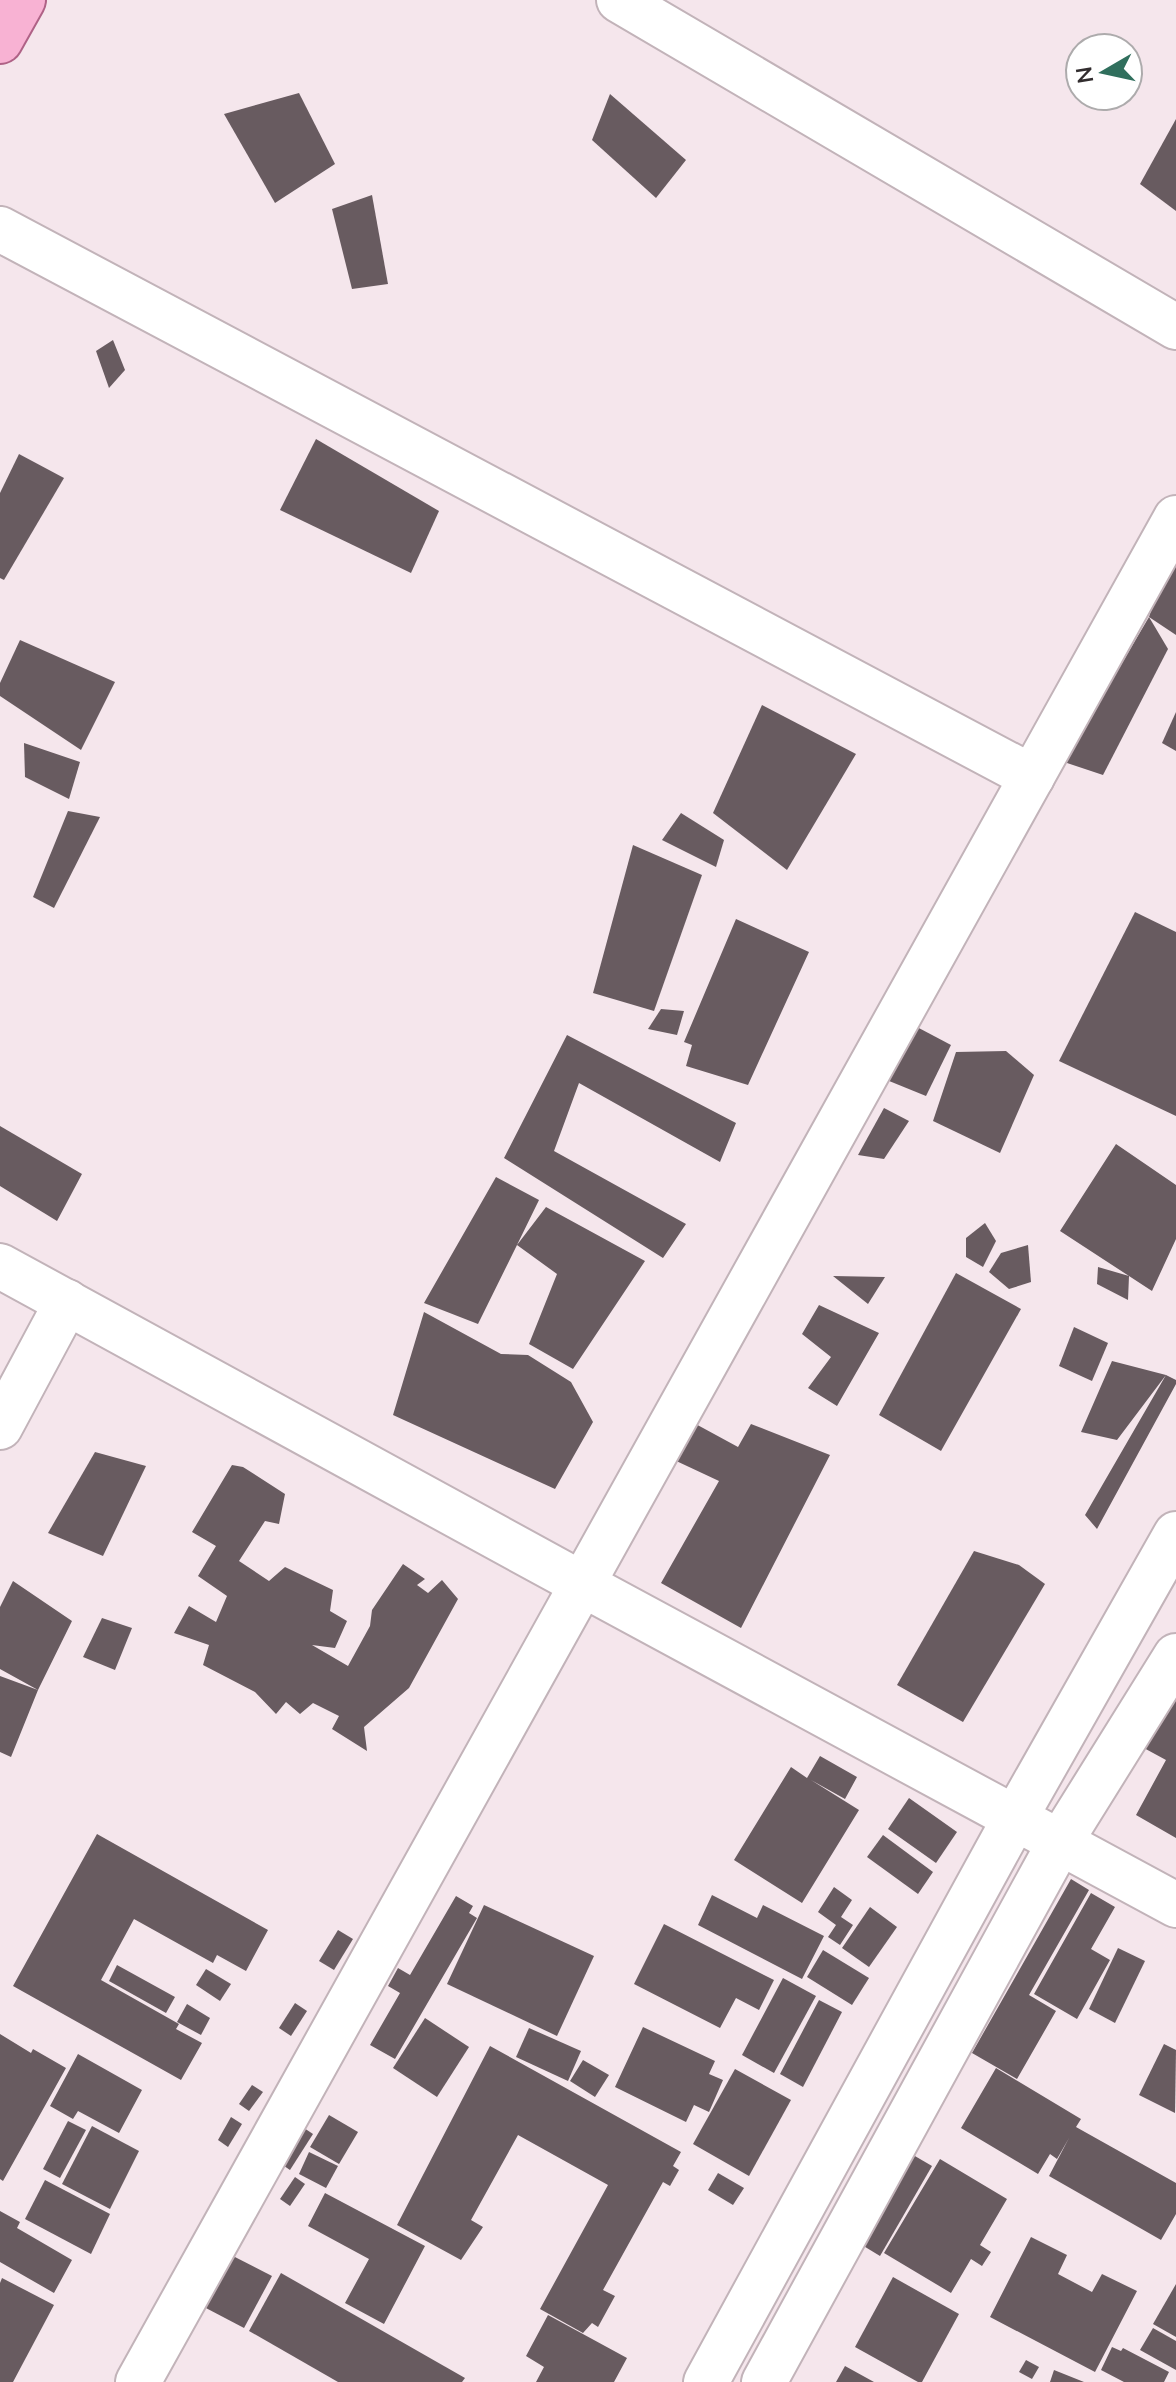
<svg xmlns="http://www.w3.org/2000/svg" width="1176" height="2382" font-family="Mulish,sans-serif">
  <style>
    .building { fill: #685b60 }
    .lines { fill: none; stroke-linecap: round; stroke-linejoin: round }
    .minor-casing { stroke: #c2b3b9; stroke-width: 48 }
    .major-casing { stroke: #af6286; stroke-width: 48 }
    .minor { stroke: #fff; stroke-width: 44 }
    .major { stroke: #f8b2d3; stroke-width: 44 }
  </style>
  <rect width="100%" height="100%" fill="#f5e6ec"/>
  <!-- building -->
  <g class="building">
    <polygon points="299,93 335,164 275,203 224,114"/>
    <polygon points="610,94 686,160 656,198 592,140"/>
    <polygon points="1176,119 1176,211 1140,184"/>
    <polygon points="372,195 388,284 352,289 332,209"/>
    <polygon points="113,340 125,370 109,388 96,351"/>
    <polygon points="316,439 439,511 411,573 280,510"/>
    <polygon points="19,454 64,478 4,580 0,578 0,493"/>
    <polygon points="1168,556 1176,560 1176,635 1149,617"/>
    <polygon points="1149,617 1168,649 1103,775 1064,762"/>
    <polygon points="20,640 115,682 81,750 0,696 0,683"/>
    <polygon points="762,705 856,754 787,870 713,813"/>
    <polygon points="1176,712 1176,751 1162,743"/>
    <polygon points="24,743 80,762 69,799 25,777"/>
    <polygon points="68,811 100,817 54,908 33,897"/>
    <polygon points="681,813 724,840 716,867 662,840"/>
    <polygon points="633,845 702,875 654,1011 593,993"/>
    <polygon points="1135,912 1176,932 1176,1116 1059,1061"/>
    <polygon points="736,919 809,952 748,1085 686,1066 692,1045 684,1042"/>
    <polygon points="661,1009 684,1011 677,1035 648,1029"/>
    <polygon points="898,1017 951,1045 926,1096 867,1072"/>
    <polygon points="567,1035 736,1123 720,1162 579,1083 554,1151 686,1224 663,1258 504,1158"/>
    <polygon points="1006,1051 1034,1075 1000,1153 933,1121 956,1052"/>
    <polygon points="884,1108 909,1121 884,1159 858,1155"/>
    <polygon points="0,1126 82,1174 57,1221 0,1186"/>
    <polygon points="1116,1144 1176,1185 1176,1239 1152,1291 1129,1276 1128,1300 1097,1284 1098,1267 1129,1276 1060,1231"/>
    <polygon points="496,1177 539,1200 517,1245 546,1207 645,1261 573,1369 529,1344 557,1274 517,1245 478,1324 424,1303"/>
    <polygon points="985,1223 996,1241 983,1267 966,1257 966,1238"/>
    <polygon points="1028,1245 1031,1282 1009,1289 989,1272 1001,1253"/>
    <polygon points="956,1273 1021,1309 941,1451 879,1415"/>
    <polygon points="833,1276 885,1277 868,1304"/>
    <polygon points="819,1305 879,1333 837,1406 808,1388 831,1357 802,1334"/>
    <polygon points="424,1312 501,1354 528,1355 571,1382 593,1422 555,1489 393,1415"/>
    <polygon points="1074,1327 1108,1343 1092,1381 1059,1366"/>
    <polygon points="1112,1361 1166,1375 1176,1380 1176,1384 1097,1529 1085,1515 1166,1375 1117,1440 1081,1432"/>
    <polygon points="692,1422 738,1447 751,1424 830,1455 741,1628 661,1583 719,1481 672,1459"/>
    <polygon points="95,1452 146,1466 103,1556 48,1533"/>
    <polygon points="232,1465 243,1467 285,1494 279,1524 265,1521 239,1561 269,1581 285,1567 333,1590 330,1611 347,1621 335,1648 312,1645 348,1666 370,1626 372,1610 403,1564 425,1579 417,1585 428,1593 442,1580 458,1599 409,1688 364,1727 367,1751 332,1729 339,1716 313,1703 300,1714 286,1702 276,1714 255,1692 203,1665 209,1645 174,1633 189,1606 216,1622 227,1596 198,1576 216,1546 192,1532"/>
    <polygon points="974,1551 1019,1565 1045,1584 963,1722 897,1685"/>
    <polygon points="13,1581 72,1621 38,1690 11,1757 0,1752 0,1676 38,1690 0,1669 0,1607"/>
    <polygon points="102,1618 132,1628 115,1670 83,1657"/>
    <polygon points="1176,1685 1176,1838 1136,1815 1166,1760 1142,1747"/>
    <polygon points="820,1756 857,1777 845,1799 811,1780 859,1810 802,1903 734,1860 791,1767 807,1778"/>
    <polygon points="909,1798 957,1832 936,1863 888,1829"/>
    <polygon points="97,1834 268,1930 246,1971 217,1955 213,1963 134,1919 101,1980 179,2024 176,2029 202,2043 181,2080 13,1986"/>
    <polygon points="883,1835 933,1872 918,1894 867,1857"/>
    <polygon points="1071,1879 1089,1890 1029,1995 1056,2011 1017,2079 972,2053"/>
    <polygon points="834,1887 852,1900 841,1917 853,1925 840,1945 828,1937 836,1925 818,1912"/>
    <polygon points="1091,1893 1115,1907 1091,1949 1110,1960 1077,2019 1034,1994"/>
    <polygon points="712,1895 757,1918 763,1905 824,1936 802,1979 698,1925"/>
    <polygon points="456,1896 473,1906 469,1913 477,1918 395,2059 370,2045 400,1993 388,1986 398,1968 410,1975"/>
    <polygon points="484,1905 594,1956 557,2036 447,1984"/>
    <polygon points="870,1907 897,1927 869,1967 842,1948"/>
    <polygon points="664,1924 774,1980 759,2010 736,1998 720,2028 634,1984"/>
    <polygon points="338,1930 353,1939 334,1970 319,1961"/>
    <polygon points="1118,1948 1145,1961 1115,2023 1089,2009"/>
    <polygon points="823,1950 869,1978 852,2005 807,1977"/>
    <polygon points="117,1965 175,1997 166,2013 109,1981"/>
    <polygon points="206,1969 231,1984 220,2001 196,1985"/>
    <polygon points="783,1978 816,1996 774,2073 742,2055"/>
    <polygon points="819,2000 842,2012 803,2087 780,2074"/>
    <polygon points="295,2003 307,2011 291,2036 279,2028"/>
    <polygon points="187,2004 210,2018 201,2035 177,2022"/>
    <polygon points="425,2018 469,2047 437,2097 393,2068"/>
    <polygon points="643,2027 715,2061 709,2074 723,2080 709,2112 694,2105 686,2122 615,2087"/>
    <polygon points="529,2028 581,2051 568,2081 516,2057"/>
    <polygon points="0,2034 31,2053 33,2049 66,2068 3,2181 0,2179"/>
    <polygon points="1164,2044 1176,2050 1175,2113 1139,2095"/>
    <polygon points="490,2046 681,2152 673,2166 679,2170 670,2186 663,2182 603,2290 615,2296 598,2327 592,2323 583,2333 540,2309 608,2185 518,2135 471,2220 483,2227 461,2260 397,2225"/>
    <polygon points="78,2054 142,2090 119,2133 78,2111 73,2119 50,2106"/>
    <polygon points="583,2060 609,2075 595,2097 570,2081"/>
    <polygon points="996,2068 1081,2119 1076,2127 1176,2183 1176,2214 1161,2240 1049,2176 1069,2138 1057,2159 1050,2154 1038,2174 961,2128"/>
    <polygon points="735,2069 791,2100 749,2176 693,2144"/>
    <polygon points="252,2085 263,2092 249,2111 239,2104"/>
    <polygon points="329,2115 358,2132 339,2164 310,2147"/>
    <polygon points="286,2116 313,2134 290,2170 262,2151"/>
    <polygon points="231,2117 242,2124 228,2147 218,2140"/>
    <polygon points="68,2121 86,2130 60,2178 43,2169"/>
    <polygon points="92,2126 139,2151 110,2209 62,2184"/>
    <polygon points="309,2152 338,2166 326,2188 299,2174"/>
    <polygon points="908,2152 932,2166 880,2256 857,2242"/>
    <polygon points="940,2159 1007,2199 980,2245 991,2252 982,2266 971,2259 951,2293 884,2253"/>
    <polygon points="718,2173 744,2188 733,2205 708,2190"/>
    <polygon points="295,2177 305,2184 290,2206 280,2199"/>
    <polygon points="45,2180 110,2214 91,2254 25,2219"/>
    <polygon points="325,2193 425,2246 384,2324 345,2303 369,2259 308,2226"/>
    <polygon points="0,2211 20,2222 17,2228 72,2260 54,2293 0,2262"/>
    <polygon points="1031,2237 1067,2255 1058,2274 1092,2292 1102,2274 1137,2291 1095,2372 990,2317"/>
    <polygon points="231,2255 272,2276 244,2328 204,2307"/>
    <polygon points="281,2273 465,2378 462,2382 338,2382 249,2331"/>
    <polygon points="893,2277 959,2314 922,2382 918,2382 855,2347"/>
    <polygon points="2,2278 54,2305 13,2382 0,2382 0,2283"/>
    <polygon points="1176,2284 1176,2337 1153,2324"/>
    <polygon points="548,2315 627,2358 614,2382 536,2382 544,2367 526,2356"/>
    <polygon points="1153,2328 1176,2341 1176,2370 1140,2350"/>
    <polygon points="1112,2347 1121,2351 1123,2348 1169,2372 1164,2382 1124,2382 1101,2370"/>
    <polygon points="1026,2360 1039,2367 1032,2379 1019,2372"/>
    <polygon points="845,2366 874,2382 836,2382"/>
    <polygon points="1054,2370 1084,2382 1050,2382"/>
  </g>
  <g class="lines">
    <defs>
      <g id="minor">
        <polyline points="619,0 1176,327"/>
        <polyline points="0,229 1032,777"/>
        <polyline points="0,1266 582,1584 1176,1905"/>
        <polyline points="0,1427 67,1302"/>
        <polyline points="138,2382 1176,518"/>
        <polyline points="706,2382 1015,1818 1176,1534"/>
        <polyline points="764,2382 1060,1842 1176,1656"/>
      </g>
      <polyline id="major" points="0,41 23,0"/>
    </defs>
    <!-- minor casing -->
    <use href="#minor" class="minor-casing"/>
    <!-- major casing -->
    <use href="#major" class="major-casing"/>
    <!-- minor -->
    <use href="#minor" class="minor"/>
    <!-- major -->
    <use href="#major" class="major"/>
  </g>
  <!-- north arrow -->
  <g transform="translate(1104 72) rotate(261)"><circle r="38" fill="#ffffff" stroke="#adabac" stroke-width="2"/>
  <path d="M0-6L14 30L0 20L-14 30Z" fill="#306f5d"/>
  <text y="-12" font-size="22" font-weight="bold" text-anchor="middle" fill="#322d2f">N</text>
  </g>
</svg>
